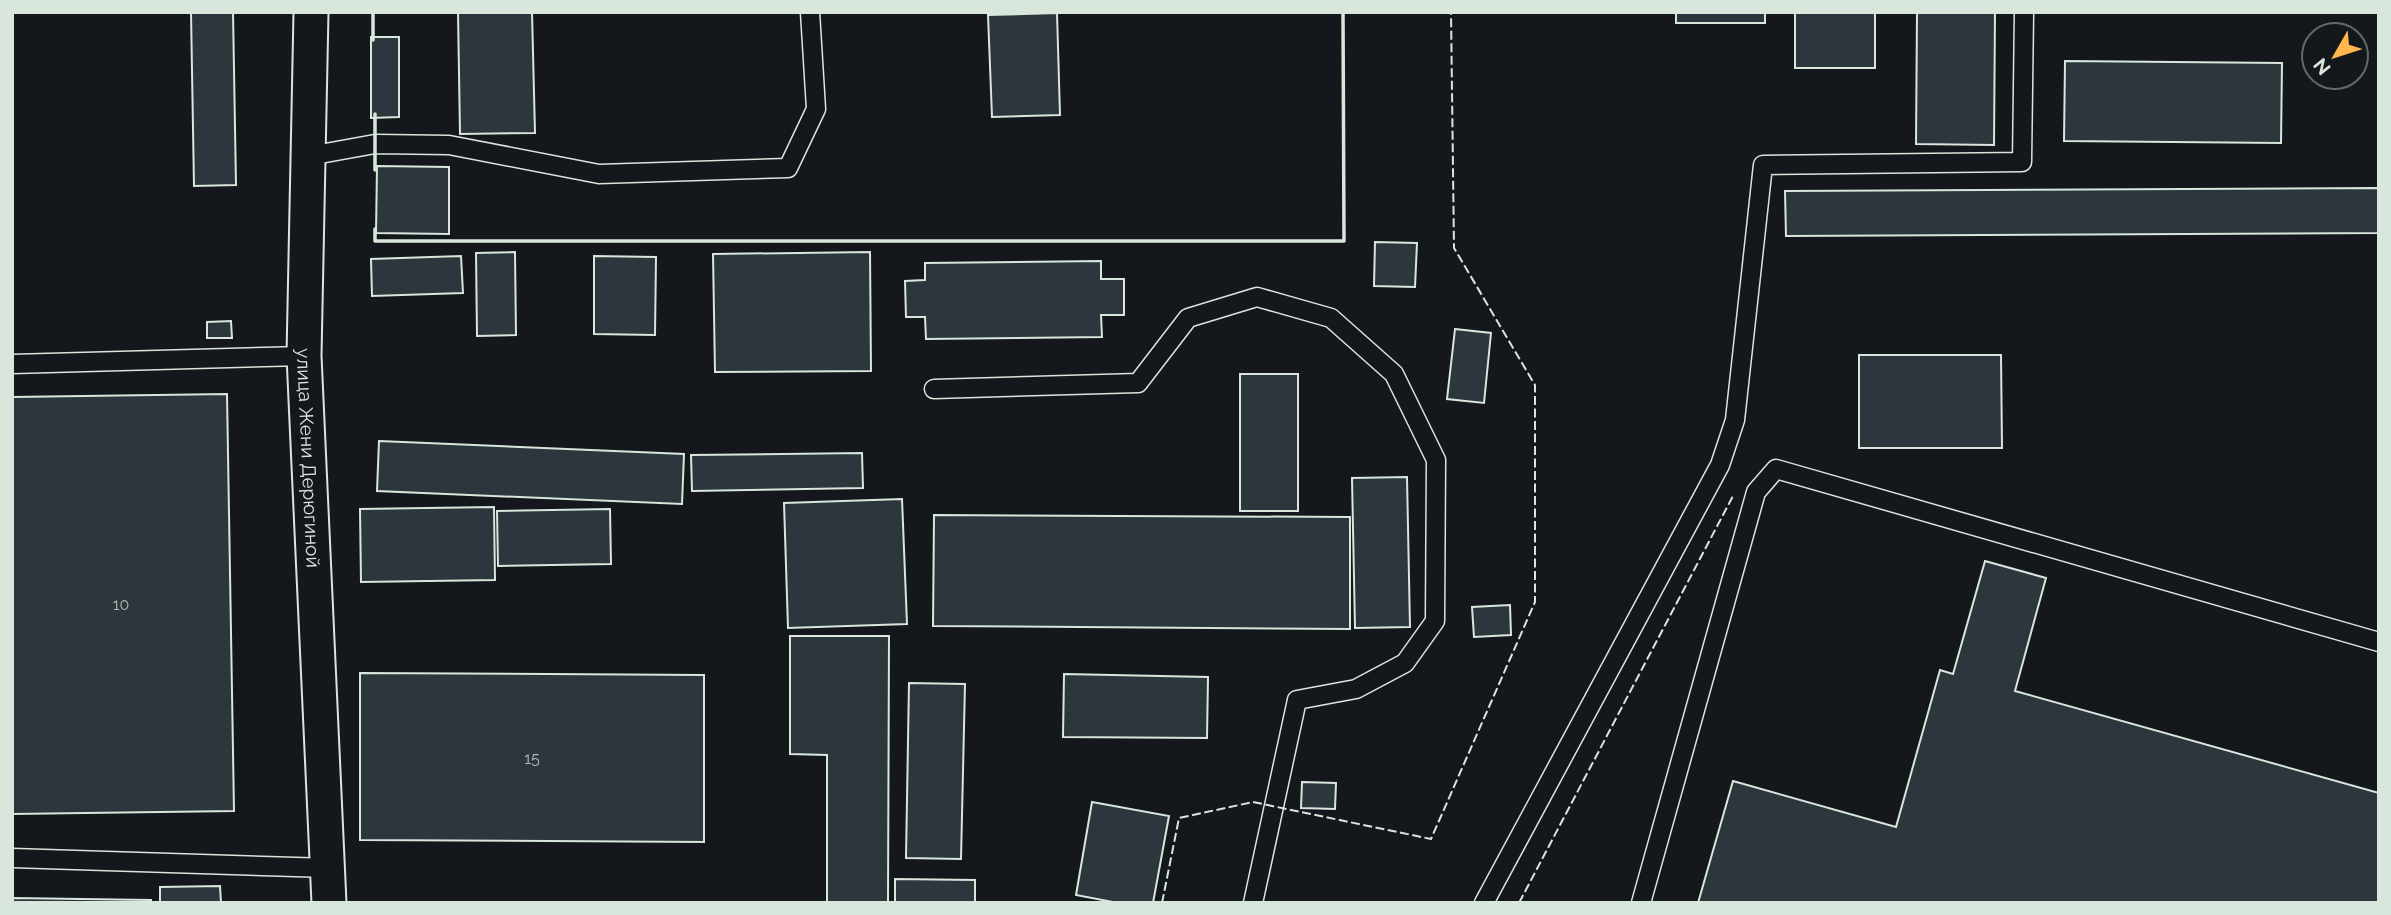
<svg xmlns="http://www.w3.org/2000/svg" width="2391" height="915" font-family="Raleway,sans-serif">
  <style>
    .building { fill: #2c363c; stroke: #d8e6dc; stroke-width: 2 }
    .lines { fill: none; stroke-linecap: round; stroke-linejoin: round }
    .lane-casing { stroke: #d8e6dc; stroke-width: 21 }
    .street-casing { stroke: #d8e6dc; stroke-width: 37 }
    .lane { stroke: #14181c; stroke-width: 18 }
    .street { stroke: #14181c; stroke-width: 33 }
    .fence { stroke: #d8e6dc; stroke-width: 2; stroke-dasharray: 9 3.5; stroke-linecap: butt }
    .wall { stroke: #d8e6dc; stroke-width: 3.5 }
    .labels { text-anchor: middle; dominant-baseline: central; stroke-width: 5; stroke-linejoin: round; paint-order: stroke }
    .number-label { font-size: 16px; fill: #adbab4 }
    .street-label { font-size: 19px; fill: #d8e6dc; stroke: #14181c }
  </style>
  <rect width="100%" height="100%" fill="#14181c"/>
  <!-- building -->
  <g class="building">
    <polygon points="191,12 233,12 236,185 194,186"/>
    <polygon points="458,12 532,12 535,133 460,134"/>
    <rect x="1676" y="12" width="89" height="11"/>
    <rect x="1795" y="12" width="80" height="56"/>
    <polygon points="1917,12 1995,12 1994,145 1916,144"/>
    <polygon points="1057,13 1060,115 992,117 988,15"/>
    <polygon points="371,37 399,37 399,117 371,118"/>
    <polygon points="2065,61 2282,63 2281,143 2064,141"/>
    <polygon points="377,166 449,167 449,234 376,233"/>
    <polygon points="2379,188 2379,233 1786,236 1785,191"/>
    <polygon points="1375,242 1417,243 1415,287 1374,286"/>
    <polygon points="515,252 516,335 477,336 476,253"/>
    <polygon points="870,252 871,371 715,372 713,254"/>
    <polygon points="461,256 463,293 372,296 371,259"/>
    <polygon points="594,256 656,257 655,335 594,334"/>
    <polygon points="1101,261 1101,279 1124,279 1124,315 1101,315 1102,337 926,339 925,317 906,317 905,281 925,280 925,263"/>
    <polygon points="231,321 232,338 207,338 207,322"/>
    <polygon points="1455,329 1491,333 1484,403 1447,399"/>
    <polygon points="1859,355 2001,355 2002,448 1859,448"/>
    <rect x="1240" y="374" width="58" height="137"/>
    <polygon points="227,394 234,811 12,814 12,397"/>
    <polygon points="379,441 684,454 682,504 377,491"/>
    <polygon points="862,453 863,488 692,491 691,455"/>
    <polygon points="1407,477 1410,627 1355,628 1352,478"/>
    <polygon points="902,499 907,624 788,628 784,503"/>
    <polygon points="494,507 495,580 361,582 360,509"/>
    <polygon points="610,509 611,564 498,566 497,511"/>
    <polygon points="934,515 1350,517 1350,629 933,626"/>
    <polygon points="1985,561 2046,578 2015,691 2379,793 2379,903 1698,903 1733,781 1896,827 1940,670 1953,674"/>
    <polygon points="1510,605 1511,635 1474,637 1472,607"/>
    <polygon points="790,636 889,636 888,903 827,903 827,755 790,754"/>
    <polygon points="360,673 704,675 704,842 360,840"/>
    <polygon points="1064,674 1208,677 1207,738 1063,737"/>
    <polygon points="909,683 965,684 961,859 906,858"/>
    <polygon points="1302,782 1336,783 1335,809 1301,808"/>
    <polygon points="1092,802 1169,816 1153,903 1118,903 1076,895"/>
    <polygon points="895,879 975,880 975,903 895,903"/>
    <polygon points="220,886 221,903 160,903 160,887"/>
    <polygon points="12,898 151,900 151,903 12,903"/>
  </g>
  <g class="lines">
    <defs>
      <g id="lane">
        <polyline points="309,156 375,144 449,145 599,174 788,168 816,109 810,12"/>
        <polyline points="12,364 304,356"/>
        <polyline points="934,389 1138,383 1188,318 1257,297 1331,318 1394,374 1436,460 1435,621 1405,663 1356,689 1297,700 1253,903"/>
        <polyline points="12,858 329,868"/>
        <polyline points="1484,903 1720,465 1735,420 1763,165 2022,162 2024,12"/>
        <polyline points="1641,903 1756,492 1776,469 2379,642"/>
      </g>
      <g id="street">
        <path id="s1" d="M311,12L304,356L329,903"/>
      </g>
    </defs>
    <!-- lane casing -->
    <use href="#lane" class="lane-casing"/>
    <!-- street casing -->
    <use href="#street" class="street-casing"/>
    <!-- lane -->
    <use href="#lane" class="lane"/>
    <!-- street -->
    <use href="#street" class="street"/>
    <!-- fence -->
    <g class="fence">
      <polyline points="1162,903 1179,818 1253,802 1431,839 1535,602 1535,385 1454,248 1451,12"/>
      <polyline points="1519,903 1734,494"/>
    </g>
    <!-- wall -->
    <g class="wall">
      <polyline points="373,12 373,40"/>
      <polyline points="375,114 375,170"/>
      <polyline points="375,229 375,241 1344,241 1343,12"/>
    </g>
  </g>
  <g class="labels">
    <!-- number labels -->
    <g class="number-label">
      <text x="121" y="604">10</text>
      <text x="532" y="758">15</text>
    </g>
    <!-- street labels -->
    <g class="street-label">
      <text stroke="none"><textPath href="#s1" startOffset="446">улица Жени Дерюгиной</textPath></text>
    </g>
  </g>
  <!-- border -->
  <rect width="2391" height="915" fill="none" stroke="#d8e6dc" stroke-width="28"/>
  <!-- north arrow -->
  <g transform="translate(2335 56) rotate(231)"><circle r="33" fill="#14181c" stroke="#626a69" stroke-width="2"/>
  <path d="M0-5L12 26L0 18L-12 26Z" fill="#ffb74d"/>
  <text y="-10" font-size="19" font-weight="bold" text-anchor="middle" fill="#d8e6dc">N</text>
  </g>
</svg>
